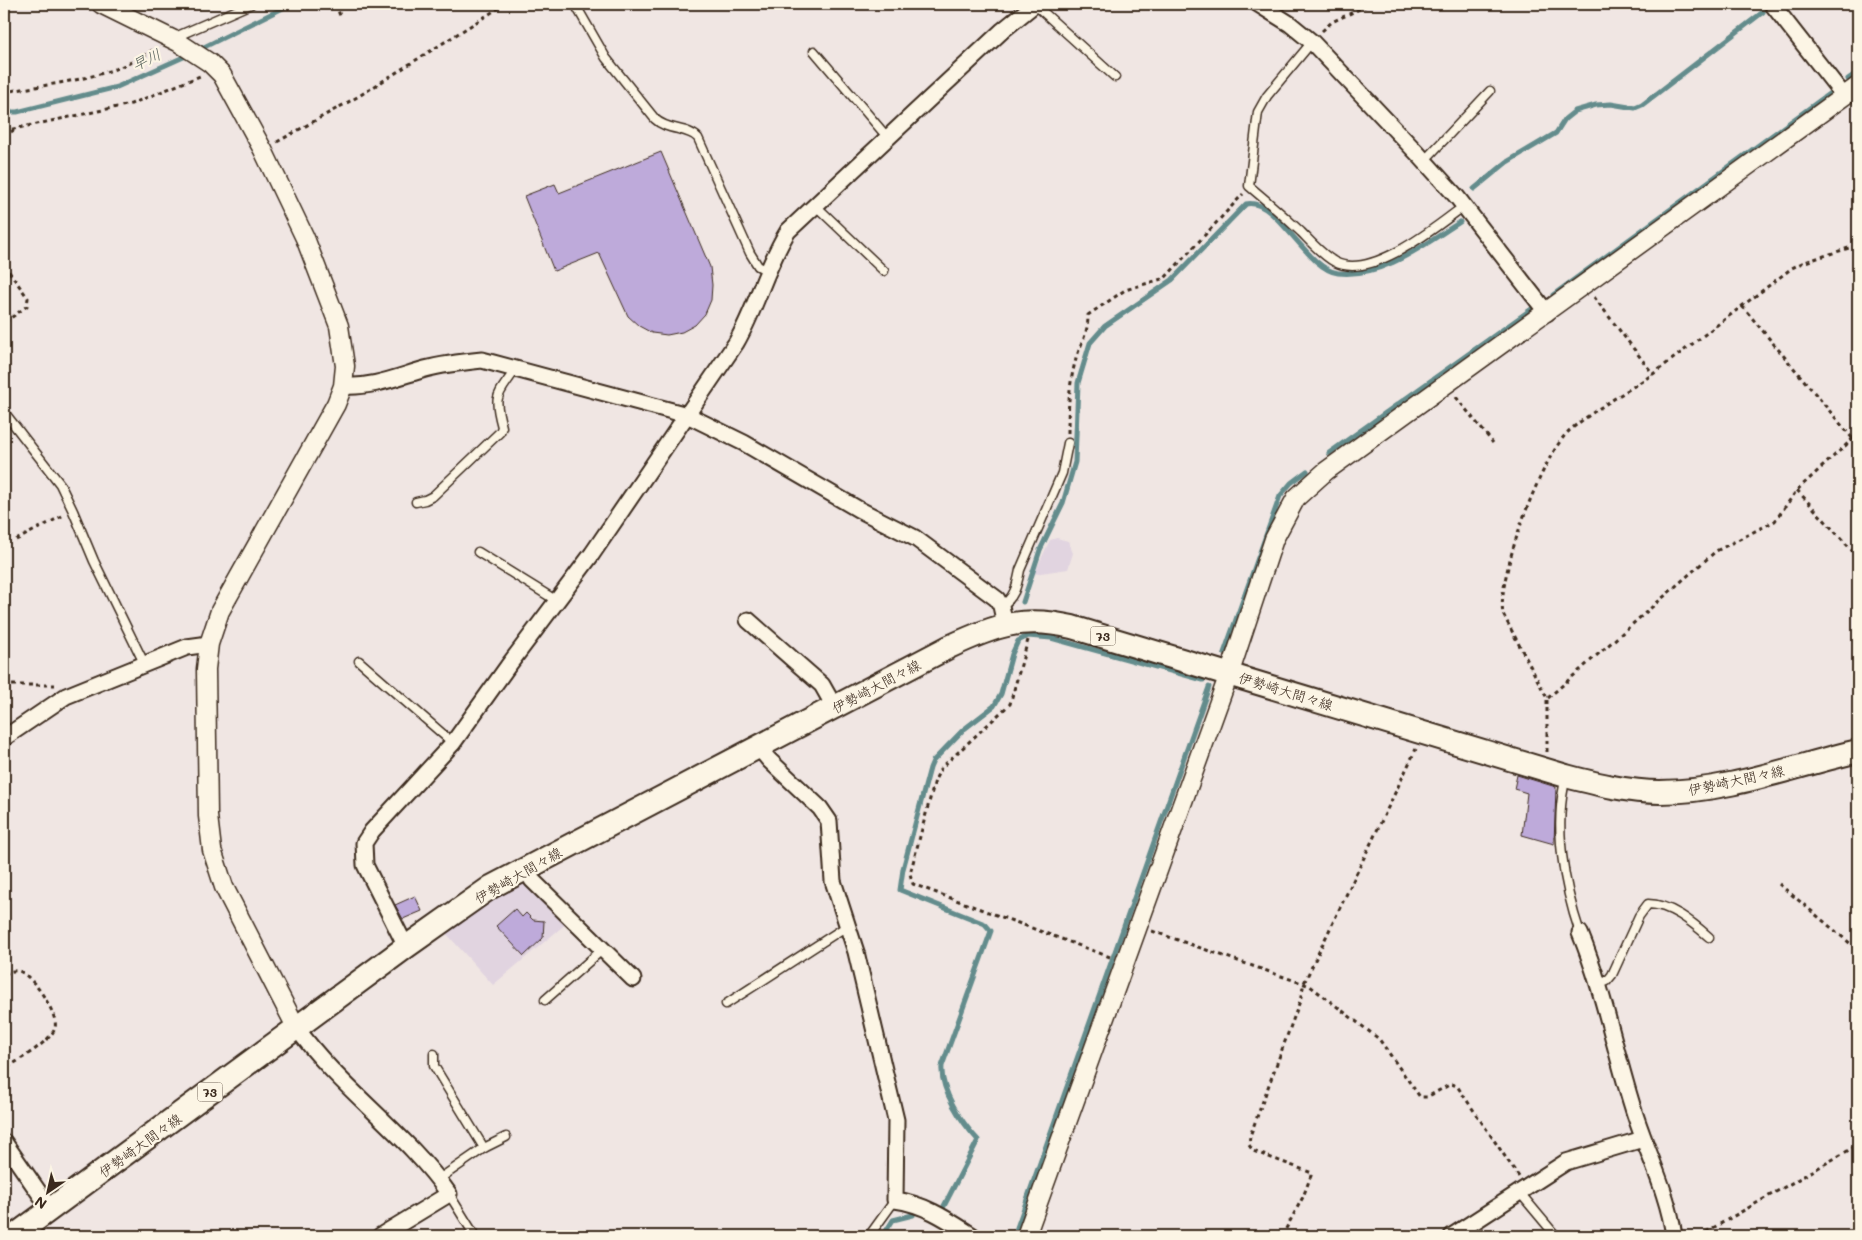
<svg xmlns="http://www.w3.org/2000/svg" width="1862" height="1240" font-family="Mali,'Klee One',sans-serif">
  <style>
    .built { fill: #e1d4e0 }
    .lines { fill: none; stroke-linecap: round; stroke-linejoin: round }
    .stream { stroke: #638c8c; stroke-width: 5 }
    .building { fill: #beaada; stroke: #3b2a1e }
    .service-casing { stroke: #3b2a1e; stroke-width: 11 }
    .minor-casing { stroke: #3b2a1e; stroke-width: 19 }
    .tertiary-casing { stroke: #3b2a1e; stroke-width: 21 }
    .primary-casing { stroke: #3b2a1e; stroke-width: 26 }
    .path { stroke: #3b2a1e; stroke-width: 3; stroke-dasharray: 4 4; stroke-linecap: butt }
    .service { stroke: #fcf5e5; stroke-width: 8 }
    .minor { stroke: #fcf5e5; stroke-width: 15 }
    .tertiary { stroke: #fcf5e5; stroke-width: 18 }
    .primary { stroke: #fcf5e5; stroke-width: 22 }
    .labels { text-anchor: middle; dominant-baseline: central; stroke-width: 4.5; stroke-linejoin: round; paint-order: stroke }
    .shield { fill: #fcf5e5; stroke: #75675a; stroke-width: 1 }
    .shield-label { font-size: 12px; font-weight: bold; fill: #3b2a1e }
    .street-label { font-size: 14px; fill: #3b2a1e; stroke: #fcf5e5 }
    .water-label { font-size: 15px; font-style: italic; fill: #4f5b55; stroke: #fcf5e5 }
  </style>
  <rect width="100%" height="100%" fill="#f0e6e3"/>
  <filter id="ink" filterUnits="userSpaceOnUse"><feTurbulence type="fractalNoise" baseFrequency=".02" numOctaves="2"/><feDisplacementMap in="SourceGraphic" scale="10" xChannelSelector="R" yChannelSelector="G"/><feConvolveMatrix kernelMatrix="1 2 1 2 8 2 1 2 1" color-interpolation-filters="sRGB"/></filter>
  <g filter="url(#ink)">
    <!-- built -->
    <g class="built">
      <polygon points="1057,538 1068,541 1073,553 1068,569 1034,574 1050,540"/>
      <polygon points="527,881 568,922 493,985 445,932 478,907"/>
    </g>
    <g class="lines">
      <!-- stream -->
      <g class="stream">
        <polyline points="198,50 291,4"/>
        <polyline points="1848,79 1858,72"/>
        <polyline points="4,112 17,112 117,87 188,55"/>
        <polyline points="1474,189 1507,162 1556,133 1565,119 1575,111 1596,105 1611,104 1635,108 1642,105 1763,12"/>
        <polyline points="1553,295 1830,93"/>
        <polyline points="1329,453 1533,308"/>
        <path d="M1023,602L1040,550L1063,503L1075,462L1078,383L1090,343L1105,326L1172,280L1246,204C1276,197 1306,269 1338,273C1383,278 1425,244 1460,222"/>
        <polyline points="1224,653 1280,496 1291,483 1307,471"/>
        <path d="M944,1206L978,1140C962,1123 940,1090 942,1066L991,931L985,924L900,890L903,869L930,768L933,761L963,730L994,706L1001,694L1012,654L1018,641L1028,636L1051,638L1203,680"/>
        <polyline points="883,1236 893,1220 913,1215"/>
        <polyline points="1014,1236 1209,687"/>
      </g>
    </g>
    <!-- building -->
    <g class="building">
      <polygon points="661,152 710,267 712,285 711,300 705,314 695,325 682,332 667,335 652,333 639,326 628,316 599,253 554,271 524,196 555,184 559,193"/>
      <polygon points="1517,775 1556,787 1554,844 1522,835 1527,793 1514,789"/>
      <polygon points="415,896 422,911 403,919 395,905"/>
      <polygon points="515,909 522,917 526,913 533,920 544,921 543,938 524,956 496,926"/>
    </g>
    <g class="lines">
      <defs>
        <g id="service">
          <path d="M575,4L606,58L655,119C667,131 688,127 698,138L750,253L758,266L768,271"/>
          <polyline points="1037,4 1041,10 1115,77"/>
          <polyline points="173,38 251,4"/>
          <path d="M1312,42L1267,96L1258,112L1249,186C1267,201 1284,216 1301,232C1311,242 1322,255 1335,262C1371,281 1437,226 1464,206"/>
          <polyline points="814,51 888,138"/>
          <polyline points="1424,161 1490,91"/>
          <polyline points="816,206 884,271"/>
          <polyline points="4,412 60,484 73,511 94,561 144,663"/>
          <path d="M416,502L425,500L433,496L500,432L502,427C493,394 497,397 515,370"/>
          <polyline points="478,552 557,601"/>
          <path d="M1001,606C1015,598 1017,585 1020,570L1062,473L1068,443"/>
          <polyline points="359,661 453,743"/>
          <path d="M1566,777C1553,826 1564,886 1580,933"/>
          <path d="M1600,984L1607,981L1612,975L1639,916L1648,904C1670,904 1692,922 1709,937"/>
          <polyline points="545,1000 603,949"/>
          <polyline points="726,1004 847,926"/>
          <polyline points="434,1054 434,1066 484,1148"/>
          <polyline points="439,1179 484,1148 506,1137"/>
          <polyline points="1520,1193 1556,1236"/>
          <polyline points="449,1194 475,1236"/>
          <polyline points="869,1236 895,1200"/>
        </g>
        <g id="minor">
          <polyline points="1258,4 1290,24 1312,42 1419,155 1457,197 1547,313"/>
          <polyline points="1772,4 1844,96"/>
          <path d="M343,386C372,388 397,377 425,369C444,364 462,362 482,360L687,415L744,443L858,509L915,538L997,599L1001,606L1005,624"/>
          <polyline points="748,620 822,685 835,708"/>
          <polyline points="4,738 66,696 187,647 209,644"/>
          <path d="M759,748L769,760L820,808L829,821L833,881L856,952L896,1120L895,1200C925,1204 948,1220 973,1236"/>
          <polyline points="526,868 532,880 633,979"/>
          <path d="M1580,933C1603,989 1614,1047 1632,1105C1645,1149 1668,1191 1674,1236"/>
          <path d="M406,947L365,865L364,843L372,831L453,743L508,666L592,554L736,343C757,307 766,266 788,231L1003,30L1035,4"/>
          <path d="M296,1027C340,1089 406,1132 449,1194L380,1236"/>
          <polyline points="4,1142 51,1210"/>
          <polyline points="1452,1236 1566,1162 1643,1139"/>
        </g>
        <g id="tertiary">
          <polyline points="101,4 178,42 210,63 222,75 263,150 305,238 339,326 345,366 343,386 336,404 220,611 209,644 206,669 208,816 212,850 224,887 296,1027"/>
          <polyline points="1026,1236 1233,663 1274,539 1296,498 1326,471 1858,86"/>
        </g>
        <path id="primary" d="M14,1236L406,947L491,887L949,647C994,626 1022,615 1072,627L1566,776C1597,784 1628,792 1660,792C1727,792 1794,766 1858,751"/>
      </defs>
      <!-- service casing -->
      <use href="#service" class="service-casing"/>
      <!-- minor casing -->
      <use href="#minor" class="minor-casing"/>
      <!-- tertiary casing -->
      <use href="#tertiary" class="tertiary-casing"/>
      <!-- primary casing -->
      <use href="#primary" class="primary-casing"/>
      <!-- path -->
      <g class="path">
        <polyline points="336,4 340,16"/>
        <polyline points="1322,31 1332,22 1370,4"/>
        <path d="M4,92C56,83 112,79 156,48"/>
        <polyline points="4,131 131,104 200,76"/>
        <polyline points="4,136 14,130"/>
        <polyline points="277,142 359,96 505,4"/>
        <polyline points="4,265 28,298 27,306 4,323"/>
        <polyline points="1594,297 1653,374 1792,268 1802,263 1858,245"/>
        <polyline points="1742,306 1853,439"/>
        <polyline points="1456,397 1493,443"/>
        <path d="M1068,433C1068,408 1069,383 1076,359C1081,342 1088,335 1088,315L1125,290L1165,278L1243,194"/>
        <polyline points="1797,490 1858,557"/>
        <polyline points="16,540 64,515"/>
        <polyline points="1028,640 1010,704 941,768 935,780 910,874 913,884 918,886 1110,957"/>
        <polyline points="4,685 55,685"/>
        <polyline points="1548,698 1716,551 1775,521 1797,490 1858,434"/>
        <path d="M1547,752V698L1503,614C1496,578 1542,454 1570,430C1595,409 1626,392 1653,374"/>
        <polyline points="1779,884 1858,950"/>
        <polyline points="1152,931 1310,986 1379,1039 1420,1097 1427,1097 1451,1084 1457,1086 1519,1177"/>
        <path d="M4,974C9,972 13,970 19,971C32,975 59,1014 55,1028C50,1043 16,1061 4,1070"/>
        <polyline points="1282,1236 1303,1197 1312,1173 1253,1151 1249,1145 1250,1136 1300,1001 1304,983 1416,749"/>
        <polyline points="1699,1236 1858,1145"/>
      </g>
      <!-- service -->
      <use href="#service" class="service"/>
      <!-- minor -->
      <use href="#minor" class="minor"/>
      <!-- tertiary -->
      <use href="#tertiary" class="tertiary"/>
      <!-- primary -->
      <use href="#primary" class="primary"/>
    </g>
  </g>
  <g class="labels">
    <!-- shield labels -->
    <g class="shield">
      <rect x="1090.5" y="626.5" width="25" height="19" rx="4"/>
      <rect x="197.5" y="1082.5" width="25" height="19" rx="4"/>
    </g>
    <g class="shield-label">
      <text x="1103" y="636">73</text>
      <text x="210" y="1092">73</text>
    </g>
    <!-- street labels -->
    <g class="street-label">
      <text transform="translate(876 686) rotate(-28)">伊勢崎大間々線</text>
      <text transform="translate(1286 691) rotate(17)">伊勢崎大間々線</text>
      <text transform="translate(1736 780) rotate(-12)">伊勢崎大間々線</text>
      <text transform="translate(518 875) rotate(-30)">伊勢崎大間々線</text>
      <text transform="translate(140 1145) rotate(-36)">伊勢崎大間々線</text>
    </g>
    <!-- water labels -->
    <g class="water-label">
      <text transform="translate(146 59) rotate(-26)">早川</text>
    </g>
  </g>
  <!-- margin -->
  <rect width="1862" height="1240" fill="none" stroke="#fcf5e5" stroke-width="20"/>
  <rect x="10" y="10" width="1842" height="1220" fill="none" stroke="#3b2a1e" stroke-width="2" filter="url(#ink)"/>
  <!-- north arrow -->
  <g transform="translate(48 1192) rotate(214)" stroke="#fcf5e5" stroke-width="4" paint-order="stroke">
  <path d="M0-4L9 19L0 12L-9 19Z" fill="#3b2a1e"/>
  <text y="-8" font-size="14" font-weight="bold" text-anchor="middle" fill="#3b2a1e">N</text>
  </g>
</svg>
